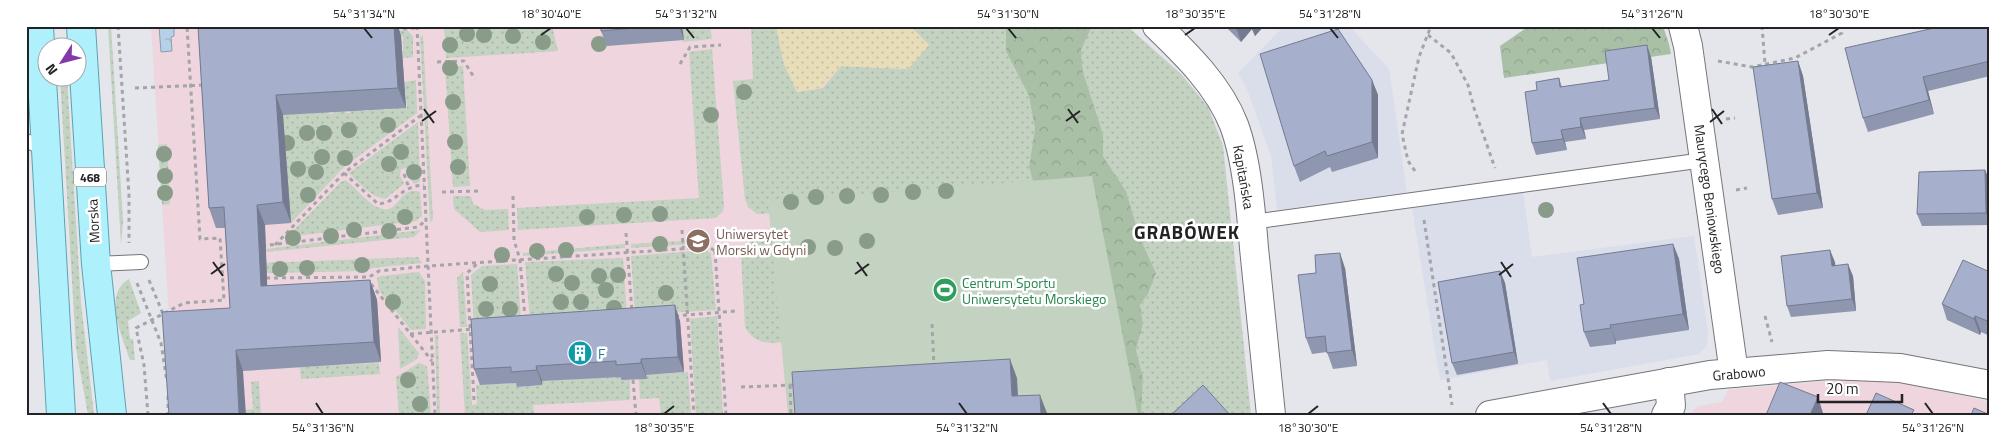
<svg xmlns="http://www.w3.org/2000/svg" width="2016" height="441" font-family="'Titillium Web',sans-serif">
  <style>
    .built { fill: #daddea }
    .education { fill: #eed5de }
    .grass { fill: url(#grass-dots) }
    .forest { fill: url(#forest-crowns) }
    .sand { fill: url(#sand-dots) }
    .garden { fill: #c4d2c2 }
    .water { fill: url(#water-ripples); stroke: #8a9dad }
    .lines { fill: none; stroke-linecap: round; stroke-linejoin: round }
    .service-casing { stroke: #74757a; stroke-width: 16 }
    .minor-casing { stroke: #74757a; stroke-width: 30 }
    .primary-casing { stroke: #5ca2b1; stroke-width: 30 }
    .path { stroke: #a3a5a9; stroke-width: 3; stroke-dasharray: 4 4; stroke-linecap: butt }
    .service { stroke: #fff; stroke-width: 14 }
    .minor { stroke: #fff; stroke-width: 28 }
    .primary { stroke: #aff0fd; stroke-width: 28 }
    .tree { fill: #889c89 }
    .wall { fill: #8f96af }
    .shaded-wall { fill: #747a8f }
    .building { fill: #a6afcc; stroke: #747a8f }
    .ticks { fill: none; stroke: #232325; stroke-width: 2 }
    .labels { text-anchor: middle; dominant-baseline: central; stroke-width: 5; stroke-linejoin: round; paint-order: stroke }
    .shield { fill: #fff; stroke: #656566; stroke-width: 1 }
    .shield-label { font-size: 12px; font-weight: bold; fill: #232325 }
    .street-label { font-size: 14px; fill: #232325; stroke: #fff }
    .education-label { font-size: 14px; fill: #785e54; stroke: #fff; text-anchor: start }
    .leisure-label { font-size: 14px; fill: #27864d; stroke: #fff; text-anchor: start }
    .culture-label { font-size: 14px; fill: #0d838f; stroke: #fff; text-anchor: start }
    .district-label { font-size: 19px; font-weight: bold; letter-spacing: 1px; fill: #232325; stroke: #fff }
    .neatline { fill: none; stroke: #232325; stroke-width: 2 }
    .ticks-label { font-size: 12px; text-anchor: middle; fill: #232325 }
  </style>
  <defs>
    <pattern id="grass-dots" width="8" height="8" patternUnits="userSpaceOnUse" patternTransform="scale(1.25)"><rect width="8" height="8" fill="#c4d2c2"/><path d="M2 2h.1M6 6h.1" fill="none" stroke="#a8b4a7" stroke-width="1.8" stroke-linecap="round"/></pattern>
    <pattern id="forest-crowns" width="20" height="18" patternUnits="userSpaceOnUse" patternTransform="scale(1.25)"><rect width="20" height="18" fill="#a9bfa6"/><path d="M2 6a3 3 0 1 1 6 0M12 15a3 3 0 1 1 6 0" fill="none" stroke="#91a48f"/></pattern>
    <pattern id="sand-dots" width="8" height="8" patternUnits="userSpaceOnUse" patternTransform="scale(1.25)"><rect width="8" height="8" fill="#e7ddb8"/><path d="M2 2h.1M6 6h.1" fill="none" stroke="#c6bd9e" stroke-width="1.8" stroke-linecap="round"/></pattern>
    <pattern id="water-ripples" width="26" height="14" patternUnits="userSpaceOnUse" patternTransform="scale(1.25)"><rect width="26" height="14" fill="#b6d1e7"/><path d="M2 4q2-2 4 0t4 0M15 11q2-2 4 0t4 0" fill="none" stroke="#9cb3c6"/></pattern>
  </defs>
  <rect width="100%" height="100%" fill="#e4e6eb"/>
  <!-- built -->
  <g class="built">
    <polygon points="1284,26 1349,26 1389,69 1407,192 1277,210 1271,156 1249,94 1238,73"/>
    <polygon points="1523,192 1532,257 1694,236 1708,333 1707,345 1699,354 1550,381 1547,360 1440,380 1412,208"/>
  </g>
  <!-- education -->
  <g class="education">
    <polygon points="151,26 1127,26 1181,74 1208,107 1223,146 1251,415 175,415"/>
    <polygon points="1836,380 1895,382 1923,387 1990,402 1990,415 1688,415 1699,406 1722,402 1728,390"/>
  </g>
  <!-- grass -->
  <g class="grass">
    <polygon points="108,26 111,26 123,221 121,245"/>
    <polygon points="444,26 552,26 558,51 446,58"/>
    <polygon points="682,26 710,26 712,39 683,42"/>
    <polygon points="751,26 776,26 784,64 797,92 823,88 841,66 908,69 929,45 910,26 1006,26 1006,51 1029,96 1035,129 1029,167 1033,181 966,203 757,214 748,207 745,199 733,81 753,79"/>
    <polygon points="1092,26 1127,26 1181,74 1208,107 1223,146 1251,415 1141,415 1143,378 1136,350 1143,324 1140,305 1148,294 1156,273 1140,238 1126,191 1103,156 1103,134 1083,72 1081,50"/>
    <polygon points="407,30 413,36 413,57 403,58 403,36 301,37"/>
    <polygon points="423,36 433,220 430,222 420,37"/>
    <polygon points="712,49 724,206 723,211 716,218 518,230 517,208 699,198 689,52"/>
    <polygon points="463,66 470,186 453,187 445,67"/>
    <polygon points="60,78 67,78 81,303 94,415 88,415 76,348"/>
    <polygon points="416,80 417,113 344,167 291,223 282,102 306,108 307,114 328,111 329,114 333,114 334,111 345,110 346,113 350,113 350,110 363,109 364,111 368,111 368,109 383,107 383,110 388,110 388,107 407,108 404,82"/>
    <path d="M418,122L420,181L415,184L409,178L411,174L410,167L401,169L400,176L404,184L385,199C371,197 359,183 349,173Z"/>
    <polygon points="167,144 170,204 162,205 158,145"/>
    <path d="M345,180C358,188 368,206 383,209C399,213 400,185 420,192L422,216L416,221L287,237L341,182Z"/>
    <polygon points="453,196 471,196 473,204 486,210 508,209 509,230 480,232 454,209"/>
    <polygon points="421,230 414,237 266,252 266,249"/>
    <path d="M872,230L794,341C775,343 755,347 745,327L741,253L746,244L756,238Z"/>
    <polygon points="698,240 710,240 710,243 631,248 631,244"/>
    <polygon points="625,244 625,248 523,256 523,253"/>
    <polygon points="707,250 711,254 716,310 635,315 631,256"/>
    <polygon points="418,257 422,263 372,268 366,271 266,273 262,263"/>
    <polygon points="623,258 627,315 530,321 525,262"/>
    <polygon points="517,264 521,321 474,325 471,275 482,266"/>
    <polygon points="419,272 425,281 426,329 411,330 379,290 377,278 381,276"/>
    <polygon points="463,272 467,327 460,327 457,278"/>
    <path d="M129,279L141,313L128,321L130,339H133L135,360H130C123,338 102,294 129,279Z"/>
    <polygon points="717,316 723,415 696,415 690,319"/>
    <polygon points="398,327 419,353 417,359 400,369"/>
    <polygon points="460,333 467,333 472,405 477,404 476,385 517,383 517,387 542,385 542,381 622,376 622,380 630,380 630,400 533,405 534,415 465,415"/>
    <polygon points="435,335 438,335 440,415 437,415"/>
    <polygon points="379,363 380,374 301,379 300,367"/>
    <polygon points="419,363 427,366 431,415 399,415 396,377"/>
    <polygon points="688,372 691,415 661,415 659,398 640,399 639,379 646,379 646,375"/>
    <polygon points="259,381 261,415 246,415 245,410 253,409 251,382"/>
  </g>
  <!-- forest -->
  <g class="forest">
    <polygon points="1006,26 1092,26 1081,50 1083,72 1103,134 1103,156 1126,191 1140,238 1156,273 1148,294 1140,305 1143,324 1136,350 1143,378 1141,415 1101,415 1054,214 1033,181 1029,167 1035,129 1029,96 1006,51"/>
    <polygon points="1529,26 1663,26 1669,44 1671,54 1504,78 1500,46"/>
  </g>
  <!-- sand -->
  <polygon class="sand" points="776,26 910,26 929,45 908,69 841,66 821,88 797,92 784,64"/>
  <!-- garden -->
  <polygon class="garden" points="1092,176 1138,415 788,415 768,202"/>
  <!-- water -->
  <polygon class="water" points="159,26 174,26 174,36 171,37 172,51 161,52"/>
  <g class="lines">
    <defs>
      <g id="service">
        <polyline points="26,141 46,148"/>
        <polyline points="1252,222 1704,160"/>
        <polyline points="96,264 141,262"/>
      </g>
      <g id="minor">
        <path d="M1157,26C1186,54 1219,86 1234,125C1247,160 1251,211 1254,248C1260,304 1265,359 1271,415"/>
        <polyline points="1683,26 1688,46 1734,373"/>
        <polyline points="1490,415 1710,375 1828,365 1900,368 1990,385"/>
        <polyline points="1666,415 1671,406 1669,382"/>
      </g>
      <g id="primary">
        <polyline points="39,26 61,415"/>
        <polyline points="81,26 96,264 112,415"/>
      </g>
    </defs>
    <!-- service casing -->
    <use href="#service" class="service-casing"/>
    <!-- minor casing -->
    <use href="#minor" class="minor-casing"/>
    <!-- primary casing -->
    <use href="#primary" class="primary-casing"/>
    <!-- path -->
    <g class="path">
      <polyline points="118,26 129,195 129,243"/>
      <polyline points="417,26 435,415"/>
      <polyline points="1762,26 1765,64"/>
      <polyline points="395,29 417,28"/>
      <polyline points="1428,35 1451,53 1468,85 1474,108 1495,168"/>
      <polyline points="1718,61 1752,67 1795,58 1842,33 1841,26"/>
      <polyline points="437,62 464,61 475,79"/>
      <polyline points="680,64 690,47 721,45"/>
      <polyline points="135,88 204,85"/>
      <polyline points="1726,119 1735,118"/>
      <polyline points="1415,171 1408,161 1402,134 1419,57 1431,26"/>
      <path d="M344,173L378,204C398,202 401,186 424,185"/>
      <polyline points="404,174 409,188"/>
      <polyline points="1736,190 1747,188"/>
      <polyline points="442,192 479,191"/>
      <polyline points="513,196 514,240 520,260 525,318"/>
      <polyline points="1424,220 1452,405"/>
      <polyline points="682,230 694,415"/>
      <polyline points="626,233 632,312"/>
      <polyline points="275,245 344,173 420,116"/>
      <polyline points="262,246 418,227 425,221"/>
      <polyline points="715,251 726,415"/>
      <polyline points="266,278 369,277 379,271 428,266 709,247 715,251 732,250"/>
      <polyline points="149,280 163,314"/>
      <polyline points="137,283 161,343 167,382"/>
      <polyline points="371,284 432,361"/>
      <polyline points="675,316 736,311"/>
      <polyline points="1765,316 1772,342"/>
      <polyline points="932,324 934,367"/>
      <polyline points="410,334 474,329"/>
      <polyline points="633,380 636,415"/>
      <polyline points="790,385 791,415"/>
      <polyline points="741,387 795,385"/>
      <polyline points="168,396 168,415"/>
      <polyline points="474,400 467,273 478,263"/>
      <polyline points="148,415 144,365 136,328 184,303 224,300 220,238 200,239 187,26"/>
    </g>
    <!-- service -->
    <use href="#service" class="service"/>
    <!-- minor -->
    <use href="#minor" class="minor"/>
    <!-- primary -->
    <use href="#primary" class="primary"/>
  </g>
  <!-- trees -->
  <g class="tree">
    <circle cx="467" cy="34" r="8"/>
    <circle cx="484" cy="35" r="8"/>
    <circle cx="513" cy="36" r="8"/>
    <circle cx="543" cy="42" r="8"/>
    <circle cx="599" cy="44" r="8"/>
    <circle cx="450" cy="45" r="8"/>
    <circle cx="450" cy="68" r="8"/>
    <circle cx="744" cy="92" r="8"/>
    <circle cx="453" cy="102" r="8"/>
    <circle cx="711" cy="115" r="8"/>
    <circle cx="388" cy="125" r="8"/>
    <circle cx="349" cy="130" r="8"/>
    <circle cx="307" cy="133" r="8"/>
    <circle cx="324" cy="133" r="8"/>
    <circle cx="455" cy="142" r="8"/>
    <circle cx="287" cy="143" r="8"/>
    <circle cx="401" cy="152" r="8"/>
    <circle cx="164" cy="154" r="8"/>
    <circle cx="322" cy="157" r="8"/>
    <circle cx="345" cy="158" r="8"/>
    <circle cx="389" cy="164" r="8"/>
    <circle cx="458" cy="167" r="8"/>
    <circle cx="298" cy="169" r="8"/>
    <circle cx="316" cy="172" r="8"/>
    <circle cx="414" cy="172" r="8"/>
    <circle cx="165" cy="176" r="8"/>
    <circle cx="946" cy="191" r="8"/>
    <circle cx="913" cy="192" r="8"/>
    <circle cx="165" cy="193" r="8"/>
    <circle cx="308" cy="195" r="8"/>
    <circle cx="881" cy="195" r="8"/>
    <circle cx="847" cy="196" r="8"/>
    <circle cx="816" cy="197" r="8"/>
    <circle cx="791" cy="202" r="8"/>
    <circle cx="1546" cy="210" r="8"/>
    <circle cx="660" cy="214" r="8"/>
    <circle cx="624" cy="215" r="8"/>
    <circle cx="405" cy="217" r="8"/>
    <circle cx="587" cy="217" r="8"/>
    <circle cx="354" cy="230" r="8"/>
    <circle cx="389" cy="231" r="8"/>
    <circle cx="331" cy="236" r="8"/>
    <circle cx="293" cy="238" r="8"/>
    <circle cx="867" cy="241" r="8"/>
    <circle cx="660" cy="244" r="8"/>
    <circle cx="808" cy="247" r="8"/>
    <circle cx="835" cy="248" r="8"/>
    <circle cx="566" cy="250" r="8"/>
    <circle cx="537" cy="251" r="8"/>
    <circle cx="502" cy="255" r="8"/>
    <circle cx="362" cy="265" r="8"/>
    <circle cx="307" cy="268" r="8"/>
    <circle cx="280" cy="269" r="8"/>
    <circle cx="556" cy="274" r="8"/>
    <circle cx="618" cy="275" r="8"/>
    <circle cx="599" cy="276" r="8"/>
    <circle cx="572" cy="283" r="8"/>
    <circle cx="490" cy="284" r="8"/>
    <circle cx="606" cy="290" r="8"/>
    <circle cx="666" cy="293" r="8"/>
    <circle cx="393" cy="302" r="8"/>
    <circle cx="561" cy="302" r="8"/>
    <circle cx="581" cy="302" r="8"/>
    <circle cx="614" cy="308" r="8"/>
    <circle cx="486" cy="309" r="8"/>
    <circle cx="510" cy="309" r="8"/>
    <circle cx="408" cy="380" r="8"/>
    <circle cx="420" cy="404" r="8"/>
  </g>
  <!-- wall -->
  <g class="wall">
    <polygon points="198,26 398,26 401,36 406,108 283,115 291,223 265,225 267,286 370,280 377,300 381,362 243,371 169,415 230,308 225,228 216,228 209,208"/>
    <polygon points="601,26 682,26 684,40 607,46 601,31"/>
    <polygon points="1225,26 1264,26 1255,36 1252,29 1241,42"/>
    <polygon points="1990,26 1990,76 1928,91 1934,114 1868,132 1863,118"/>
    <polygon points="1651,57 1660,119 1584,130 1586,139 1565,142 1567,150 1536,155 1532,143 1537,90 1559,78 1562,87 1609,80"/>
    <polygon points="1798,61 1803,76 1823,208 1778,215 1772,199"/>
    <polygon points="1372,80 1378,95 1378,158 1332,172 1330,167 1300,182 1294,166"/>
    <polygon points="1985,170 1990,182 1990,225 1922,226 1917,214"/>
    <polygon points="1673,244 1679,259 1689,330 1616,341 1616,344 1590,347 1584,332 1584,304"/>
    <polygon points="1835,262 1835,265 1853,276 1856,311 1791,317 1787,306"/>
    <polygon points="1345,268 1357,366 1333,369 1327,352 1312,354 1306,338 1316,273"/>
    <polygon points="1500,271 1505,283 1518,364 1457,375 1452,363"/>
    <polygon points="1990,272 1990,336 1981,332 1980,335 1947,320 1942,304"/>
    <polygon points="680,321 684,372 646,375 647,379 622,380 620,377 542,381 542,385 517,387 516,383 480,385 474,369"/>
  </g>
  <!-- shaded-wall -->
  <g class="shaded-wall">
    <polygon points="394,26 398,26 401,36 406,108 398,88"/>
    <polygon points="679,26 682,26 684,40"/>
    <polygon points="1240,26 1264,26 1255,36 1252,29 1241,42 1237,30"/>
    <polygon points="1647,45 1651,57 1660,119 1655,108"/>
    <polygon points="1798,61 1803,76 1823,208 1817,193"/>
    <polygon points="1923,77 1928,91 1934,114 1929,100"/>
    <polygon points="1372,80 1378,95 1378,158 1372,142"/>
    <polygon points="276,95 283,115 291,223 283,202"/>
    <polygon points="1580,118 1584,130 1586,139 1581,127"/>
    <polygon points="1561,130 1565,142 1567,150 1563,139"/>
    <polygon points="1985,170 1990,182 1990,223 1986,213"/>
    <polygon points="257,205 265,225 268,307 261,286"/>
    <polygon points="1673,244 1679,259 1689,330 1683,314"/>
    <polygon points="1830,250 1835,262 1837,277 1832,266"/>
    <polygon points="1340,253 1345,268 1357,366 1352,350"/>
    <polygon points="1848,264 1853,276 1856,311 1852,299"/>
    <polygon points="1500,271 1505,283 1518,364 1514,352"/>
    <polygon points="370,280 377,300 381,362 374,342"/>
    <polygon points="675,305 680,321 684,372 678,357"/>
    <polygon points="1975,316 1981,332 1980,335 1974,319"/>
    <polygon points="1610,325 1616,341 1616,344 1611,328"/>
    <polygon points="236,350 243,371 246,415 239,415"/>
    <polygon points="641,359 646,375 647,379 641,363"/>
    <polygon points="1010,359 1017,378 1019,415 1012,396"/>
    <polygon points="536,366 542,381 542,385 537,370"/>
    <polygon points="1040,395 1047,413 1047,415 1041,415"/>
    <polygon points="1818,397 1823,413 1822,415 1810,415"/>
  </g>
  <!-- building -->
  <g class="building">
    <polygon points="198,26 394,26 398,88 276,95 283,202 257,205 261,286 370,280 374,342 236,350 239,415 169,415 162,312 230,308 224,207 209,208"/>
    <polygon points="601,26 656,26 601,31"/>
    <polygon points="1233,26 1240,26 1237,30"/>
    <polygon points="1943,26 1990,26 1990,61 1923,77 1929,100 1863,118 1845,48"/>
    <polygon points="1338,29 1372,80 1372,142 1327,156 1325,151 1294,166 1260,54"/>
    <polygon points="1647,45 1655,108 1580,118 1581,127 1561,130 1563,139 1532,143 1525,92 1537,90 1536,82 1559,78 1560,87 1609,80 1605,51"/>
    <polygon points="1798,61 1817,193 1772,199 1753,67"/>
    <polygon points="1985,170 1986,213 1917,214 1919,172"/>
    <polygon points="1673,244 1683,314 1610,325 1611,328 1584,332 1580,305 1584,304 1577,258"/>
    <polygon points="1830,250 1832,266 1848,264 1852,299 1787,306 1781,256"/>
    <polygon points="1340,253 1352,350 1327,353 1325,336 1306,338 1298,275 1316,273 1315,255"/>
    <polygon points="1963,260 1990,272 1990,322 1975,316 1974,319 1942,304"/>
    <polygon points="1500,271 1514,352 1452,363 1438,282"/>
    <polygon points="675,305 678,357 641,359 641,363 616,365 616,361 536,366 537,370 511,372 511,367 474,369 471,319"/>
    <polygon points="1010,359 1012,396 1040,395 1041,415 795,415 792,372"/>
    <polygon points="1780,382 1818,397 1810,415 1766,415"/>
    <polygon points="1203,385 1230,415 1171,415"/>
    <polygon points="1876,393 1914,410 1911,415 1866,415"/>
    <polygon points="1974,408 1990,415 1971,415"/>
  </g>
  <!-- ticks -->
  <path class="ticks" d="M364,28L372,38M686,28L694,38M1008,28L1016,38M1330,28L1338,38M1652,28L1660,38M541,35L551,28M1185,35L1195,28M1829,35L1839,28M424,109L434,123M1068,109L1078,123M1712,109L1722,124M422,121L436,111M1066,121L1080,111M1710,122L1724,111M213,262L223,276M857,262L867,276M1501,262L1511,277M211,274L225,264M855,274L869,264M1499,275L1513,264M316,403L323,414M959,403L967,414M1603,403L1611,414M1925,403L1933,414M664,414L674,406M1308,414L1318,406"/>
  <!-- icons -->
  <defs>
    <symbol id="university-disc" viewBox="-11 -11 22 22"><circle r="9.5" fill="#8d6e63" stroke="#fff"/><path d="M0-5L7-2L0 1L-7-2ZM-4 1L0 2.5L4 1V4Q0 6-4 4Z" fill="#fff"/></symbol>
    <symbol id="stadium-disc" viewBox="-11 -11 22 22"><circle r="9.5" fill="#2e9e5b" stroke="#fff"/><path d="M0-5a6.5 5 0 1 0 0 10a6.5 5 0 1 0 0-10ZM-3.5-1.8h7v3.6h-7Z" fill="#fff"/></symbol>
    <symbol id="building-disc" viewBox="-11 -11 22 22"><circle r="9.5" fill="#0f9aa8" stroke="#fff"/><path d="M-4-6H4V6H1V3H-1V6H-4ZM-2.5-4.3h1.7v1.8h-1.7ZM.8-4.3h1.7v1.8H.8ZM-2.5-1h1.7V.8h-1.7ZM.8-1h1.7V.8H.8Z" fill="#fff"/></symbol>
  </defs>
  <g fill-rule="evenodd">
    <use href="#university-disc" x="684" y="227" width="28" height="28"/>
    <use href="#stadium-disc" x="931" y="276" width="28" height="28"/>
    <use href="#building-disc" x="566" y="339" width="28" height="28"/>
  </g>
  <g class="labels">
    <!-- shield labels -->
    <rect class="shield" x="74" y="167.5" width="32" height="19" rx="4"/>
    <g class="shield-label">
      <text x="90" y="177">468</text>
    </g>
    <!-- street labels -->
    <g class="street-label">
      <text transform="translate(1244 177) rotate(80)">Kapitańska</text>
      <text transform="translate(1710 199) rotate(82)">Maurycego Beniowskiego</text>
      <text transform="translate(93 221) rotate(-93)">Morska</text>
      <text transform="translate(1739 373) rotate(-5)">Grabowo</text>
    </g>
    <!-- education labels -->
    <g class="education-label">
      <text x="716" y="233">Uniwersytet<tspan x="716" dy="16">Morski w Gdyni</tspan></text>
    </g>
    <!-- leisure labels -->
    <g class="leisure-label">
      <text x="962" y="282">Centrum Sportu<tspan x="962" dy="16">Uniwersytetu Morskiego</tspan></text>
    </g>
    <!-- culture labels -->
    <g class="culture-label">
      <text x="598" y="353">F</text>
    </g>
    <!-- district labels -->
    <g class="district-label">
      <text x="1187" y="231">GRABÓWEK</text>
    </g>
  </g>
  <!-- border -->
  <rect width="2016" height="441" fill="none" stroke="#ffffff" stroke-width="55"/>
  <!-- north arrow -->
  <g transform="translate(62 62) rotate(234)"><circle r="24" fill="#ffffff" stroke="#a7a7a8"/>
  <path d="M0-4L9 19L0 12L-9 19Z" fill="#8439aa"/>
  <text y="-8" font-size="14" font-weight="bold" text-anchor="middle" fill="#232325">N</text>
  </g>
  <!-- scale -->
  <path d="M1818 394v8h84v-8" fill="none" stroke="#232325" stroke-width="2.5"/>
  <text x="1826" y="394" font-size="15" fill="#232325" stroke="#ffffff" stroke-width="4" paint-order="stroke">20 m</text>
  <rect x="28" y="28" width="1960" height="386" class="neatline"/>
  <g class="ticks-label">
    <text x="364" y="18">54°31'34"N</text>
    <text x="551" y="18">18°30'40"E</text>
    <text x="686" y="18">54°31'32"N</text>
    <text x="1008" y="18">54°31'30"N</text>
    <text x="1195" y="18">18°30'35"E</text>
    <text x="1330" y="18">54°31'28"N</text>
    <text x="1652" y="18">54°31'26"N</text>
    <text x="1839" y="18">18°30'30"E</text>
    <text x="323" y="432">54°31'36"N</text>
    <text x="664" y="432">18°30'35"E</text>
    <text x="967" y="432">54°31'32"N</text>
    <text x="1308" y="432">18°30'30"E</text>
    <text x="1611" y="432">54°31'28"N</text>
    <text x="1933" y="432">54°31'26"N</text>
  </g>
</svg>
